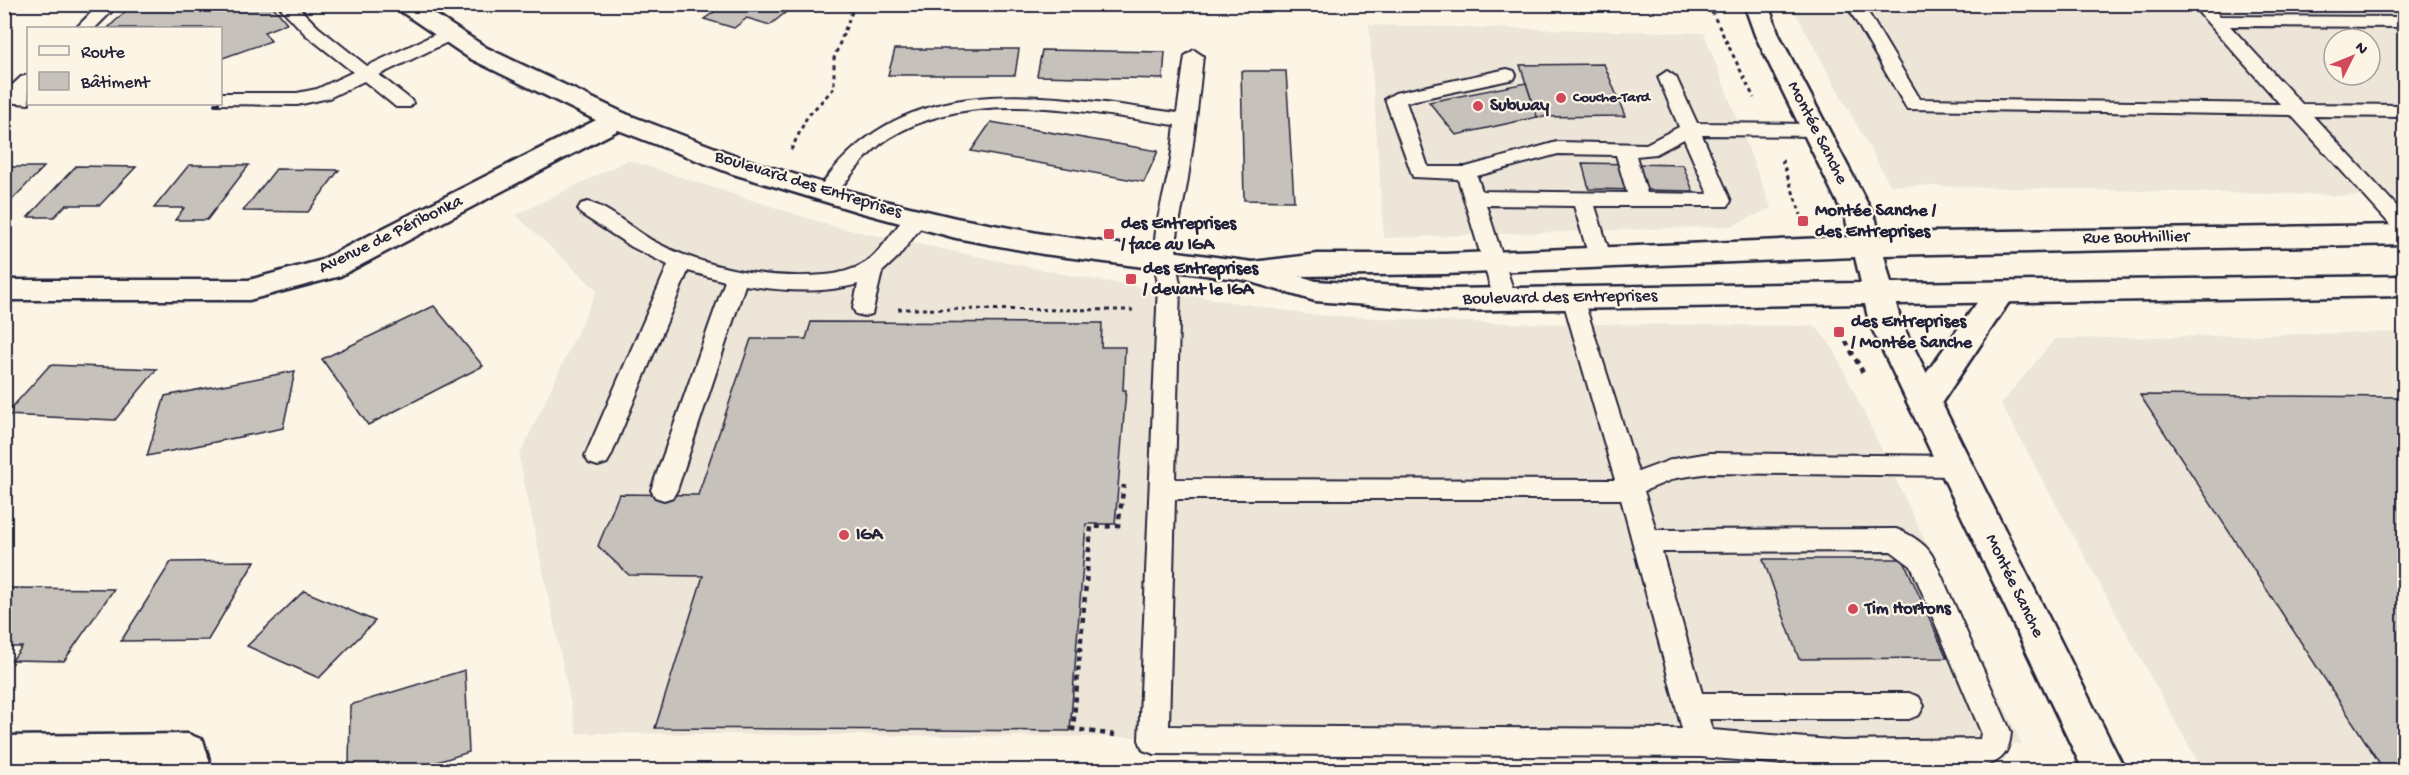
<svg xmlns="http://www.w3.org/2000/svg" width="2409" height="775" font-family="'Gochi Hand',sans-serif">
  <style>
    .built { fill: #ece5d8; fill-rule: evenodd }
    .building { fill: #c6c1bb; stroke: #22223b; stroke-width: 1.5 }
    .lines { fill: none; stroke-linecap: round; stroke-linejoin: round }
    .service-casing { stroke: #22223b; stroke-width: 4 }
    .minor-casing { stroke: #22223b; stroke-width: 5 }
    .tertiary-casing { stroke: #22223b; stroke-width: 5 }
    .path-far1 { stroke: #22223b; stroke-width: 3; stroke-dasharray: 4 4; stroke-linecap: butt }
    .path { stroke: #22223b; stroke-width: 4.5; stroke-dasharray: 5 5; stroke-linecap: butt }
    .service { fill: #fcf5e5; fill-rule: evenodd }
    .minor { fill: #fcf5e5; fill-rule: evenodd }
    .tertiary { fill: #fcf5e5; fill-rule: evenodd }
    .poi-dot { fill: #d1495b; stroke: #fcf5e5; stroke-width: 2 }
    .labels { text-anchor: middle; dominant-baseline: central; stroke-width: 4.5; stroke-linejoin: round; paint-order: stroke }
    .far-poi-label { font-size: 15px; font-weight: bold; fill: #22223b; stroke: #fcf5e5; text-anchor: start }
    .poi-label { font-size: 18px; font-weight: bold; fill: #22223b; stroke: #fcf5e5; text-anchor: start }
    .street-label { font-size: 18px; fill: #22223b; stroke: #fcf5e5 }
  </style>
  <rect width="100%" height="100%" fill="#fcf5e5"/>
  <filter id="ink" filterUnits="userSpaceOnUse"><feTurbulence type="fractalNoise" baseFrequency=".0167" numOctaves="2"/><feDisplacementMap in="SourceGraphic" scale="12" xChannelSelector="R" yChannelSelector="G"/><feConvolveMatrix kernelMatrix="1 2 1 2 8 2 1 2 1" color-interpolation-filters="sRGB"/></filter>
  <g filter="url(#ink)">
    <!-- built -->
    <g class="built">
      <path d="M1791,5H2404V197L1890,185ZM2334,39H2370V75H2334Z"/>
      <polygon points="1369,25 1704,33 1771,208 1732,226 1384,238"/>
      <polygon points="628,160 835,227 1068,275 1311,315 1487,323 1815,326 1833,348 2022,744 577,733 519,457 597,290 516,215"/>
      <polygon points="2404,332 2404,770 2202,770 2001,404 2055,339"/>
    </g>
    <!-- building -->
    <g class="building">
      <polygon points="133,4 239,7 271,4 287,23 264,32 271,41 220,59 220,28 108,28"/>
      <polygon points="700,4 796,4 770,25 747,18 734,28 704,19 717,10"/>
      <polygon points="895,49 1019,49 1015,75 888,75"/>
      <polygon points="1042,50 1165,52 1163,79 1037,76"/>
      <polygon points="1604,64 1625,116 1537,117 1520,65"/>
      <polygon points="1241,71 1286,71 1294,201 1244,200"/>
      <polygon points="1526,83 1537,117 1456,135 1429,102"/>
      <polygon points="991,122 1158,151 1144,182 971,151"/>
      <polygon points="1582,163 1683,165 1693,191 1589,189"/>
      <polygon points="189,165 249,165 207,220 175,220 184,208 154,208"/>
      <polygon points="76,166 136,167 100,205 66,205 54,217 28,217"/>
      <polygon points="4,167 44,167 4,208"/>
      <polygon points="276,169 339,170 308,212 243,211"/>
      <polygon points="434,306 483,366 368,425 322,359"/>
      <polygon points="811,322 1102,323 1101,347 1125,347 1123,390 1126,390 1115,524 1086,524 1070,731 655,728 703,576 629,575 598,546 619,494 698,495 751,339 806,339"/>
      <polygon points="50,365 157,369 115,420 5,415"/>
      <polygon points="295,371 283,428 147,456 165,396"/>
      <polygon points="2140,395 2404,397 2404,770 2384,770"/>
      <polygon points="1763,559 1903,559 1947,658 1799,659"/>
      <polygon points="255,561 208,640 121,641 171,562"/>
      <polygon points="9,588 114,589 64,661 12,660 22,647 4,647 4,594"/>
      <polygon points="304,591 375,621 319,678 247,646"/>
      <polygon points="465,670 469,752 412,770 349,770 350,705"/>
    </g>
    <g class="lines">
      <defs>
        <g id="service">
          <polygon points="100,4 119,4 95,28 76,28"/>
          <polygon points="277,4 295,4 318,27 367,66 442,31 448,30 457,35 454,39 379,75 410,99 413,103 410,107 396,107 364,81 329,98 297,105 215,104 220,104 220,93 297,93 317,89 353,72 306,35"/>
          <polygon points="1846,4 1863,4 1920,99 2280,104 2191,4 2209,4 2220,16 2404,17 2404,27 2230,26 2302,104 2404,105 2404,117 2313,116 2404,214 2404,233 2396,231 2291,115 1907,109"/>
          <path d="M1194,50L1203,56C1199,94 1195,133 1189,171C1183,217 1170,235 1180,284L1175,479L1615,480L1562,297L1565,292L1573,289L1581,292L1638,472L1673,459L1710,453L1955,456L1964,459L1968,466L1964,473L1955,476L1710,473L1676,478L1644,491L1656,530L1896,529C1910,534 1928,545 1934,559L2011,732C2009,759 1996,765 1971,768L1842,769L1701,757L1154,754L1143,750L1139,740L1158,284C1149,240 1159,217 1168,175C1172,158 1173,141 1175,125C1085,112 972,86 889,138C867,152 850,177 833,198H819L816,193C900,64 1047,95 1177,113L1185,56ZM1175,499H1621L1682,729L1169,726ZM1891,551L1911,566L1981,732L1980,739L1842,741L1712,730L1709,719H1909L1919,715L1924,706L1919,697L1909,693H1702L1662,552Z"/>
          <path d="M1507,69L1514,71L1516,75L1514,79L1406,102L1428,167H1466L1557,142L1646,144L1679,127L1658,77L1667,71L1676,77L1697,123L1816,124L1826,130L1816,136L1702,135L1731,201L1728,206H1595L1611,257L1608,262L1600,264L1592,262L1589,257L1574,206L1486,205L1516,299L1513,304L1505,307L1497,304L1494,299L1458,179L1413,177L1385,99L1395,93ZM1684,139L1708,194L1647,193L1636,156L1656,154ZM1558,154L1616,155L1627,193L1482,191L1477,176Z"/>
          <polygon points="28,75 29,104 4,102 4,93 21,77"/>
          <path d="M588,202C612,209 633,230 655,242C705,268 770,280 825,275C839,274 853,270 865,263C883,252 898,220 911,213C916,210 920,212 924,213L928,218L898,257L882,272L872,314L864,316L856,314L853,308L858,284C821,294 783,291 745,285L677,490L673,497L664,500L655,497L651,490L725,281L688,271L611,456L607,463L598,466L589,463L585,456L668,265L632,247L581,214L578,209L581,204Z"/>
        </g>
        <g id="minor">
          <polygon points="617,112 626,114 630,120 626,126 340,276 249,300 4,300 4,280 249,280 319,261 608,114"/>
          <polygon points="2000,282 2011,286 2015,293 1936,411 1924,414 1912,411 1907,402 1912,393 1989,286"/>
          <polygon points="188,734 203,740 212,770 4,770 4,736"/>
        </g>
        <path id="tertiary" d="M390,4H419L487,48L626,114L750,161L876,199L956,218L1043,234L1253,262L1318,254H1445L1850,237L1846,220L1755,35L1744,4H1768L1779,35L1876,220L1879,236L1935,232L2404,225V244L1884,255L1891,283L2404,276V296L1896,304L1901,322L2125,770H2083L1869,322L1865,304L1446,311L1315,301L1244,280L1043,254L956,238L859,212L730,173L608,126L469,58ZM1855,257L1861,283L1446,289L1316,281L1300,276L1445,274Z"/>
      </defs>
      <!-- service casing -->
      <use href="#service" class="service-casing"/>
      <!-- minor casing -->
      <use href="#minor" class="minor-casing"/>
      <!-- tertiary casing -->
      <use href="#tertiary" class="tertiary-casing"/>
      <!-- path-far1 -->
      <g class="path-far1">
        <polyline points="1708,4 1754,98"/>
        <polyline points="791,150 807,117 834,88 834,58 855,4"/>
        <polyline points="1782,160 1801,215"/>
        <polyline points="898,309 1133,310"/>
        <polyline points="1838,327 1842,334"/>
      </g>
      <!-- path -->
      <g class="path">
        <polyline points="1841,333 1865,376"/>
        <polyline points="1115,735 1073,729 1091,527 1118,526 1124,485"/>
      </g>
      <!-- service -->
      <use href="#service" class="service"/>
      <!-- minor -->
      <use href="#minor" class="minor"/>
      <!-- tertiary -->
      <use href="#tertiary" class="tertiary"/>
    </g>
  </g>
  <!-- markers -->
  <g class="poi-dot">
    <circle cx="1561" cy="98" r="6"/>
    <circle cx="1478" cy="106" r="6"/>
    <rect x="1797" y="215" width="12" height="12" rx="3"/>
    <rect x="1103" y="228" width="12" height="12" rx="3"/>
    <rect x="1125" y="273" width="12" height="12" rx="3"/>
    <rect x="1833" y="326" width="12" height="12" rx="3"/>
    <circle cx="844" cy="535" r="6"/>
    <circle cx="1853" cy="609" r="6"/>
  </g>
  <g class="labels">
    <!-- far-poi labels -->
    <g class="far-poi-label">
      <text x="1573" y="98">Couche-Tard</text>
    </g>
    <!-- poi labels -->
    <g class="poi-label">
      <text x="1490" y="106">Subway</text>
      <text x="1815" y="211">Montée Sanche /<tspan x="1815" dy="21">des Entreprises</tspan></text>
      <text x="1121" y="224">des Entreprises<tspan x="1121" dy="21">/ face au IGA</tspan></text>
      <text x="1143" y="269">des Entreprises<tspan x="1143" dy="21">/ devant le IGA</tspan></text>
      <text x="1851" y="322">des Entreprises<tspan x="1851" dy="21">/ Montée Sanche</tspan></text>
      <text x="856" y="535">IGA</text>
      <text x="1865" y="609">Tim Hortons</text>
    </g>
    <!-- street labels -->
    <g class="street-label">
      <text transform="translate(1817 133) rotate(63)">Montée Sanche</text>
      <text transform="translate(808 185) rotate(17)">Boulevard des Entreprises</text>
      <text transform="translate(391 235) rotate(-26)">Avenue de Péribonka</text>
      <text transform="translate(2136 238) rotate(-1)">Rue Bouthillier</text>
      <text transform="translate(1560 298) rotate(-1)">Boulevard des Entreprises</text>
      <text transform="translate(2014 586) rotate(64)">Montée Sanche</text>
    </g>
  </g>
  <!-- margin -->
  <rect width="2409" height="775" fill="none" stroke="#fcf5e5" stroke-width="24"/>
  <rect x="12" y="12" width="2385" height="751" fill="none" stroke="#22223b" stroke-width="2" filter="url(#ink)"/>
  <!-- legend -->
  <rect x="27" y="27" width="195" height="78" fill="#fcf5e5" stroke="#a5a1a1" stroke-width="1.5"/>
  <rect x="39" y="46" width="30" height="9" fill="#fcf5e5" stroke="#a5a1a1" stroke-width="1.5"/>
  <text x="81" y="57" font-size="18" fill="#22223b">Route</text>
  <rect x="39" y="72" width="30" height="18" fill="#c6c1bb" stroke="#a5a1a1" stroke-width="1.5"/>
  <text x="81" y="87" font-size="18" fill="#22223b">Bâtiment</text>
  <!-- north arrow -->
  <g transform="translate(2352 57) rotate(47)"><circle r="28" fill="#fcf5e5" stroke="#a5a1a1" stroke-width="1.5"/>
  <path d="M0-4.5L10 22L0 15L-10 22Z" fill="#d1495b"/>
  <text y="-9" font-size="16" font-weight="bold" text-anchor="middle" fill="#22223b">N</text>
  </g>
</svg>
